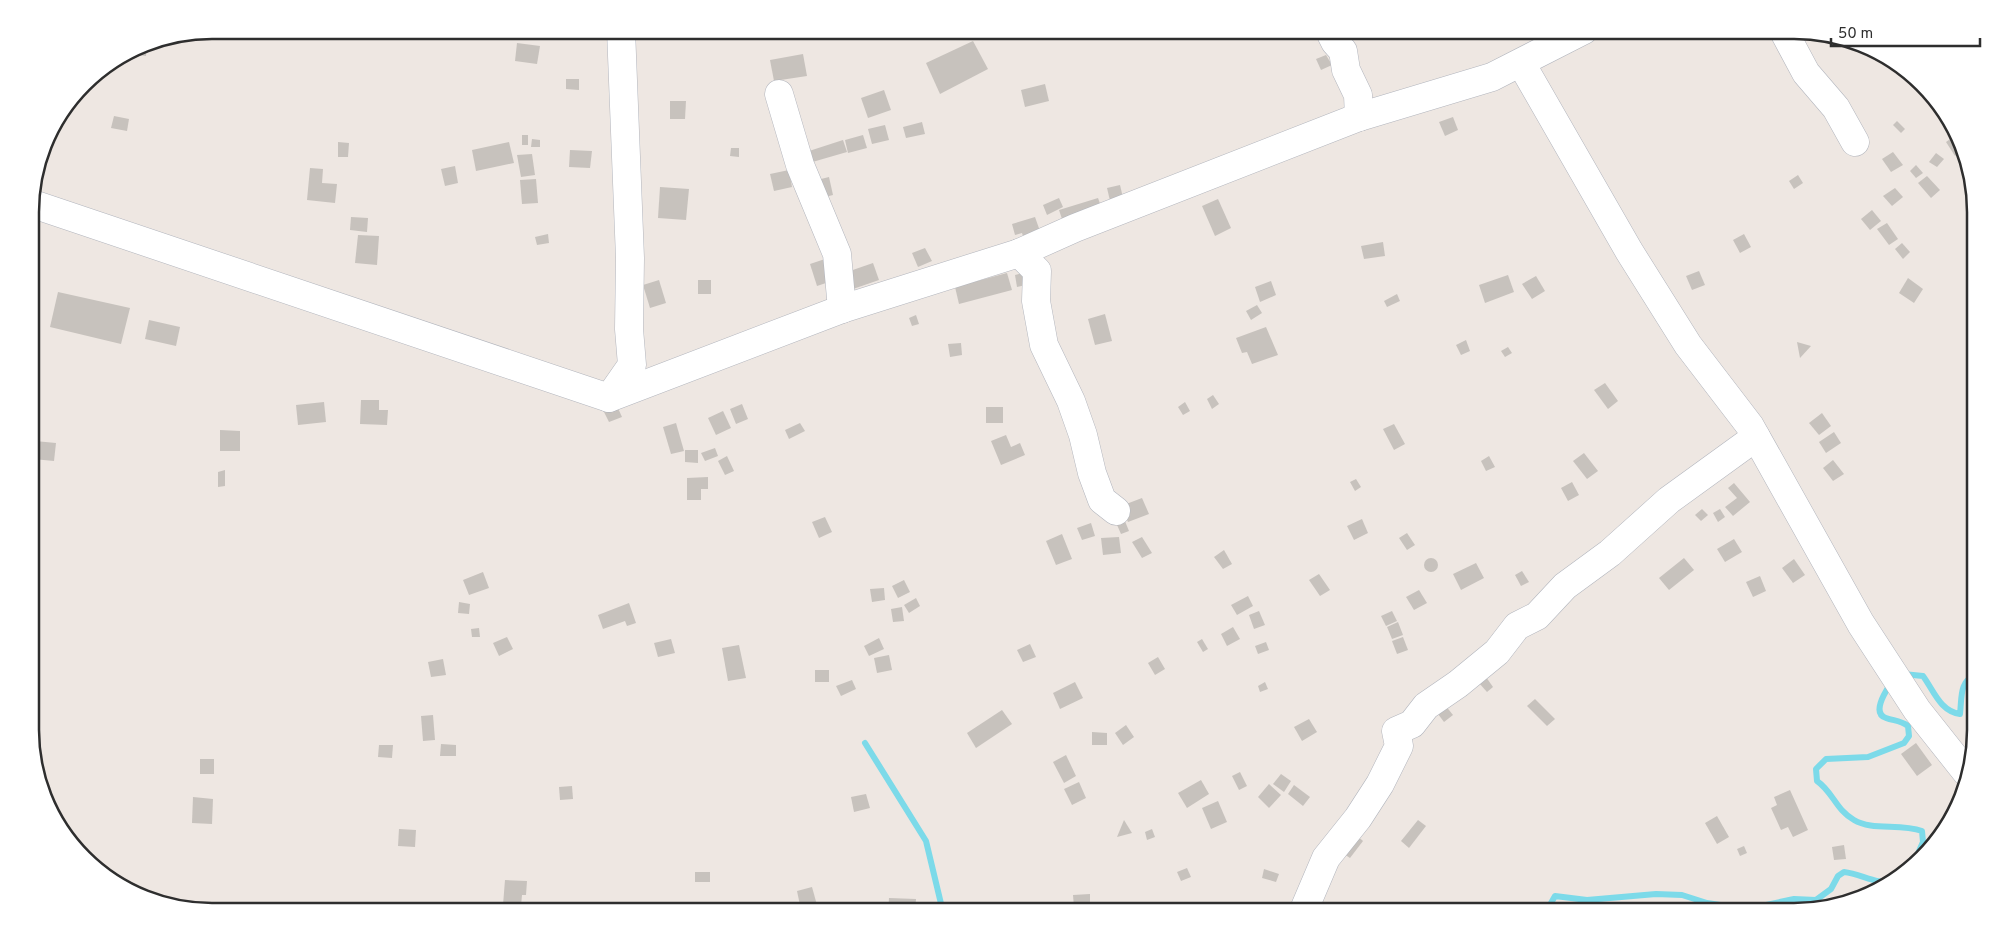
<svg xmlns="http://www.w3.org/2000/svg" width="2006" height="942" font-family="Overpass,sans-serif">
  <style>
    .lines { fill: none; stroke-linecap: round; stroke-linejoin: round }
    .stream { stroke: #7cdae9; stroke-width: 6 }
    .building { fill: #c7c2bd }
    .minor-casing { stroke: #b2b5bd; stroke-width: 29 }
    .minor { stroke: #fff; stroke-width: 28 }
    .rim { fill: none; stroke: #2e2e2e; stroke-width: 2.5 }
  </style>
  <rect width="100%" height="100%" fill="#eee7e2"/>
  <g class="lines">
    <!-- stream -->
    <g class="stream">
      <path d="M1903,674L1923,676C1934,691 1940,711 1960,714C1962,697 1959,682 1976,674"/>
      <path d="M1891,683C1886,691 1871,713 1886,718C1894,721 1900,720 1908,726L1909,736L1904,743L1868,757L1826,759L1816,769L1817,781C1833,792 1836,810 1854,820C1872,831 1900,823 1922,831L1923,842L1913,865"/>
      <polyline points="865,743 926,841 943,912"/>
      <path d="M1546,912L1555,896L1587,900L1656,894L1682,895L1707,903L1747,909L1794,899L1816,900L1831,889L1838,876L1844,872C1861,874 1876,884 1893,882"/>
    </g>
  </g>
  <!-- building -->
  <g class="building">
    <polygon points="973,41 988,69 940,94 926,63"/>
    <polygon points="147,43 146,56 130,54 131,51"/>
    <polygon points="517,43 540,46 537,64 515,61"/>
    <polygon points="803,54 807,76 774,81 770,60"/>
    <polygon points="1326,55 1332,65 1321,70 1316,59"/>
    <polygon points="566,79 579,79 579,90 566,89"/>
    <polygon points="1045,84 1049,101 1025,107 1021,90"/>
    <polygon points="884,90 891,110 868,118 861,98"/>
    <polygon points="670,101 686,101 685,119 670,119"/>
    <polygon points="114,116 129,119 127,131 111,128"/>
    <polygon points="1453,117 1458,130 1445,136 1439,122"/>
    <polygon points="1897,121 1905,129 1901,133 1893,125"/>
    <polygon points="922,122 925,134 906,138 903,127"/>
    <polygon points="885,125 889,140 872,144 868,129"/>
    <rect x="522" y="135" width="6" height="10"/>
    <polygon points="863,135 867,148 848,153 845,140"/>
    <polygon points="1953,137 1960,152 1955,156 1946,142"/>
    <polygon points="532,139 540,140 540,147 531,147"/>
    <polygon points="843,140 847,152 809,163 806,152"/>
    <polygon points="338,142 349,143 348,157 338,157"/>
    <polygon points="509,142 514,163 476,171 472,150"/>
    <polygon points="731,148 739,148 739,157 730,156"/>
    <polygon points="570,150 592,151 590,168 569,167"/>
    <polygon points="1893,152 1903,165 1891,172 1882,159"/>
    <polygon points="1936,153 1944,159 1937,167 1929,162"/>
    <polygon points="532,154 535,175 521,177 517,155"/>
    <polygon points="1916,165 1923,173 1916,178 1910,171"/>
    <polygon points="455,166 458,183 445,186 441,169"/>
    <polygon points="310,168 323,169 322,183 337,184 335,203 307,200"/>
    <polygon points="789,170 792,187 774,191 770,174"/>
    <polygon points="1798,175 1803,183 1794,189 1789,181"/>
    <polygon points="1927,176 1940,190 1931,198 1918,183"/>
    <polygon points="829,177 833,195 817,199 813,181"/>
    <polygon points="536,179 538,203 522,204 520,180"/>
    <polygon points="1120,185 1124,202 1111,205 1107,188"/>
    <polygon points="660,187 689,189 686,220 658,218"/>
    <polygon points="1895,188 1903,197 1892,206 1883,196"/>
    <polygon points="1059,198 1063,207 1047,215 1043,205"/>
    <polygon points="1098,198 1103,212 1064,225 1059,210"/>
    <polygon points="1218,199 1231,228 1215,236 1202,206"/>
    <polygon points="1872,210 1881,221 1870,230 1861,219"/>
    <polygon points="351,217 368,218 367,232 350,230"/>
    <polygon points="1035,217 1041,234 1024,239 1022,233 1015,235 1012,224"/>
    <polygon points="1887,223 1898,239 1889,245 1877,229"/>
    <polygon points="548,234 549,243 537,245 535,237"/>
    <polygon points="1744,234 1751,247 1740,253 1733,240"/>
    <polygon points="358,235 379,236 377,265 355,263"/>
    <polygon points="1383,242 1385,256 1364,259 1361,246"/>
    <polygon points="1902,243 1910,252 1903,259 1895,249"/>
    <polygon points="925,248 932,261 918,267 912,253"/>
    <polygon points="828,258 835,280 817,286 810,264"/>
    <polygon points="873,263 879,280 853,289 847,272"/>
    <polygon points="1699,271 1705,285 1692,290 1686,276"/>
    <polygon points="1027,272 1030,284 1017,287 1015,275"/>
    <polygon points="1007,273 1012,290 959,304 955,287"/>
    <polygon points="1508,275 1514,292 1485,303 1479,285"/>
    <polygon points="1536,276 1545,291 1532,299 1522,284"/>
    <polygon points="1908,278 1923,289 1914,303 1899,293"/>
    <polygon points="659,280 666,303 650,308 643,285"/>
    <rect x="698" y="280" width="13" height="14"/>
    <polygon points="1271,281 1276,295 1260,302 1255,287"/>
    <polygon points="58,292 130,308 121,344 50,327"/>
    <polygon points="1397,294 1400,301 1387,307 1384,301"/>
    <polygon points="1257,305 1262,313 1251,320 1246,311"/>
    <polygon points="1105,314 1112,341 1095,345 1088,319"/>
    <polygon points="916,315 919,324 912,326 909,318"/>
    <polygon points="149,320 180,327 176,346 145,339"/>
    <polygon points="1266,327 1278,355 1252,364 1247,352 1242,353 1236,338"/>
    <polygon points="1466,340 1470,351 1461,355 1456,345"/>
    <polygon points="1797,342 1811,346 1800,358"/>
    <polygon points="961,343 962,355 950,357 948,344"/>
    <polygon points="1508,347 1512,353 1505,357 1501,351"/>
    <polygon points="1605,383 1618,401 1608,409 1594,390"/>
    <polygon points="1213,395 1219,404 1212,409 1207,399"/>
    <polygon points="361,400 379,400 379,410 388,410 387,425 360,424"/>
    <polygon points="324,402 326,422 298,425 296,405"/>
    <polygon points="1185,402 1190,411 1183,415 1178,407"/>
    <polygon points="742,404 748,419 736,424 730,409"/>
    <polygon points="617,406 622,417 609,422 604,412"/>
    <rect x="986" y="407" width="17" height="16"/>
    <polygon points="723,411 731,428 716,435 708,418"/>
    <polygon points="1822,413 1831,426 1819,435 1809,423"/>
    <polygon points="676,423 684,451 671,454 663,427"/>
    <polygon points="800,423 805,431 789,439 785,430"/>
    <polygon points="1394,424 1405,444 1394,450 1383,429"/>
    <polygon points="220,430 240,431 240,451 220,451"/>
    <polygon points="1834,432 1841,443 1826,453 1819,442"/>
    <polygon points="1006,435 1011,447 1020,443 1025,455 1001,465 991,441"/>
    <polygon points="35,441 56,443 54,461 33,459"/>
    <polygon points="715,448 718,456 705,461 701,453"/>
    <polygon points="685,450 698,450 698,463 685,462"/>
    <polygon points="1584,453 1598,471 1587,479 1573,461"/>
    <polygon points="727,456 734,471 725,475 718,461"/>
    <polygon points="1489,456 1495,467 1486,471 1481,461"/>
    <polygon points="1833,460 1844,474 1833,481 1823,468"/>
    <polygon points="225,470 225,486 218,487 218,472"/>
    <polygon points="708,477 708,489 701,489 701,500 687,500 687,478"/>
    <polygon points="1356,479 1361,487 1355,491 1350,482"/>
    <polygon points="1572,482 1579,495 1568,501 1561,488"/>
    <polygon points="1734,483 1750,502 1733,516 1725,507 1737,498 1728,488"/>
    <polygon points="1142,498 1149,514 1128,522 1121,506"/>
    <polygon points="1702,509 1708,515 1701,521 1695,515"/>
    <polygon points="1720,509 1725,517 1718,522 1713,513"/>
    <polygon points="1122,514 1129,531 1121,534 1114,518"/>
    <polygon points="825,517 832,532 819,538 812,522"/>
    <polygon points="1362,519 1368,533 1354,540 1347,526"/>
    <polygon points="1091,523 1095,536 1082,540 1077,528"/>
    <polygon points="1407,533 1415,545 1407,550 1399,538"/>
    <polygon points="1062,534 1072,559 1056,565 1046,541"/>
    <polygon points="1119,537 1121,553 1103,555 1101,538"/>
    <polygon points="1142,537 1152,553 1142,558 1132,542"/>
    <polygon points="1734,539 1742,552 1725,562 1717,549"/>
    <polygon points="1224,550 1232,564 1223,569 1214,557"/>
    <circle cx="1431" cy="565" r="7"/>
    <polygon points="1684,558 1694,570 1669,590 1659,578"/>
    <polygon points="1794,559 1805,575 1793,583 1782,568"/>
    <polygon points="1476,563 1484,578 1461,590 1453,574"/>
    <polygon points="1522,571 1529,582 1521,586 1515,575"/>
    <polygon points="483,572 489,588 469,595 463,580"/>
    <polygon points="1319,574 1330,590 1320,596 1309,580"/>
    <polygon points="1760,576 1766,591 1753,597 1746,582"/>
    <polygon points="904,580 910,592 898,598 892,586"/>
    <polygon points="884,588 885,600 872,602 870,589"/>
    <polygon points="1419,590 1427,603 1414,610 1406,597"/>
    <polygon points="1248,596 1253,606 1237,615 1231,605"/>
    <polygon points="916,598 920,606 909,613 904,605"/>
    <polygon points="459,602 470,604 469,614 458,613"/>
    <polygon points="629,603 636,623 627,626 625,621 603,629 598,615"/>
    <polygon points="902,607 904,621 893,622 891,609"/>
    <polygon points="1259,611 1265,625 1254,629 1249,615"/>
    <polygon points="1392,611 1397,621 1386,626 1381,616"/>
    <polygon points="1398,622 1403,635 1392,639 1387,627"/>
    <polygon points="1233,627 1240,639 1227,646 1221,634"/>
    <polygon points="479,628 480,637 472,637 471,629"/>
    <polygon points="507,637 513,649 499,656 493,643"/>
    <polygon points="1403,637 1408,650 1397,654 1392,641"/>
    <polygon points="879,638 884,649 869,656 864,646"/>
    <polygon points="671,639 675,653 658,657 654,643"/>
    <polygon points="1202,639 1208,649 1203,652 1197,642"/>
    <polygon points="1266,642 1269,650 1258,654 1255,646"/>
    <polygon points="1030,644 1036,657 1023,662 1017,650"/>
    <polygon points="739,645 746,678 728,681 722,648"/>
    <polygon points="889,655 892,670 877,673 874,658"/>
    <polygon points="1158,657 1165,669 1155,675 1148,663"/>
    <polygon points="443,659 446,675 431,677 428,662"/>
    <rect x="815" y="670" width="14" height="12"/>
    <polygon points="1486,677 1493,687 1487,692 1479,683"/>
    <polygon points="852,680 856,689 841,696 836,686"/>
    <polygon points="1075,682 1083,698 1060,709 1053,693"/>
    <polygon points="1265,682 1268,689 1260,692 1258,686"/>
    <polygon points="1535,699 1555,719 1547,726 1527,706"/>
    <polygon points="1441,700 1453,715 1444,722 1432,706"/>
    <polygon points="1002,710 1012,724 976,748 967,733"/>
    <polygon points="433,715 435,740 423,741 421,716"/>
    <polygon points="1309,719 1317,732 1302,741 1294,727"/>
    <polygon points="1126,725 1134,737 1123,745 1115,733"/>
    <polygon points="1092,732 1107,733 1107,745 1092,745"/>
    <polygon points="1916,743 1932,765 1917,776 1901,754"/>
    <polygon points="441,744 456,745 456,756 440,756"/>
    <polygon points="379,745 393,745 392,758 378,757"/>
    <polygon points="1066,755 1076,776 1064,783 1053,762"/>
    <rect x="200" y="759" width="14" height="15"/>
    <polygon points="1240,772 1247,786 1239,790 1232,776"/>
    <polygon points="1281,774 1291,781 1284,792 1273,784"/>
    <polygon points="1201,780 1209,794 1187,808 1178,793"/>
    <polygon points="1079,782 1086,798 1072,805 1064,789"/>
    <polygon points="1269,784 1281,795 1269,808 1258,797"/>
    <polygon points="1294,785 1310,797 1303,806 1288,794"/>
    <polygon points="572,786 573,799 560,800 559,787"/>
    <polygon points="1790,790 1808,830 1793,837 1788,827 1781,830 1771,808 1777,805 1774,797"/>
    <polygon points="866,794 870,808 854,812 851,797"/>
    <polygon points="193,797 213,799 212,824 192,823"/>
    <polygon points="1218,801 1227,822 1211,829 1202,808"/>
    <polygon points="1717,816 1729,837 1717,844 1705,823"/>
    <polygon points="1124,820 1132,833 1117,837"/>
    <polygon points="1418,820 1426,826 1409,848 1401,841"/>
    <polygon points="399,829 416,830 415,847 398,846"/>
    <polygon points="1152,829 1155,837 1147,840 1145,832"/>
    <polygon points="1355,834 1363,841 1350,858 1341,852"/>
    <polygon points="1844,845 1846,859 1834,860 1832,847"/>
    <polygon points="1744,846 1747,853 1740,856 1737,849"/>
    <polygon points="1187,868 1191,877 1181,881 1177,872"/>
    <polygon points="1264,869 1279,874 1276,882 1262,878"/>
    <rect x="695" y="872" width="15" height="10"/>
    <polygon points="505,880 527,881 526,895 522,895 521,906 503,905"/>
    <polygon points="812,887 817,905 801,910 797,891"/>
    <polygon points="1090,894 1090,906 1074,907 1073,895"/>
    <polygon points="889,898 916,899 915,912 888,912"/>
  </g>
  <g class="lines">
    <defs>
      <g id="minor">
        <polyline points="1329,30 1335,42 1343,51 1346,70 1358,95 1359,117"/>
        <polyline points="1783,30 1806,73 1836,108 1855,142"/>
        <polyline points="1521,63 1629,251 1688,345 1750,426 1861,624 1917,710 1967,773"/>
        <polyline points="779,94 800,165 837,254 842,309"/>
        <polyline points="30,203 609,398 632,365 629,329 630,258 621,30"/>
        <polyline points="1019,253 1037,271 1036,301 1044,345 1071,401 1083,435 1092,473 1102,500 1116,511"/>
        <polyline points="609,398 842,309 1019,253 1075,228 1359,117 1492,77 1584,30"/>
        <polyline points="1303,912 1326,858 1358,818 1380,784 1399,746 1396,731 1412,724 1426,706 1458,684 1497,652 1517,626 1537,616 1565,586 1610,553 1669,500 1756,437"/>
      </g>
    </defs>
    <!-- minor casing -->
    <use href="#minor" class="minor-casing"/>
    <!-- minor -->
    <use href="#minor" class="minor"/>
  </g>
  <!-- crop -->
  <path d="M0 0H2006V942H0ZM212 39H1794A173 173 0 0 1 1967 212V730A173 173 0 0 1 1794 903H212A173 173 0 0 1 39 730V212A173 173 0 0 1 212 39Z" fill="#fff" fill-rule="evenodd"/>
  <path class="rim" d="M212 39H1794A173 173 0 0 1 1967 212V730A173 173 0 0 1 1794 903H212A173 173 0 0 1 39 730V212A173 173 0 0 1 212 39Z"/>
  <!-- scale -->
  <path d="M1831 38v8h149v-8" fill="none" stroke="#2e2e2e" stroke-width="2.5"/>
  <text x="1838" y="38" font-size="15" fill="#2e2e2e" stroke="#ffffff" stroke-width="4" paint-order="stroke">50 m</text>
</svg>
